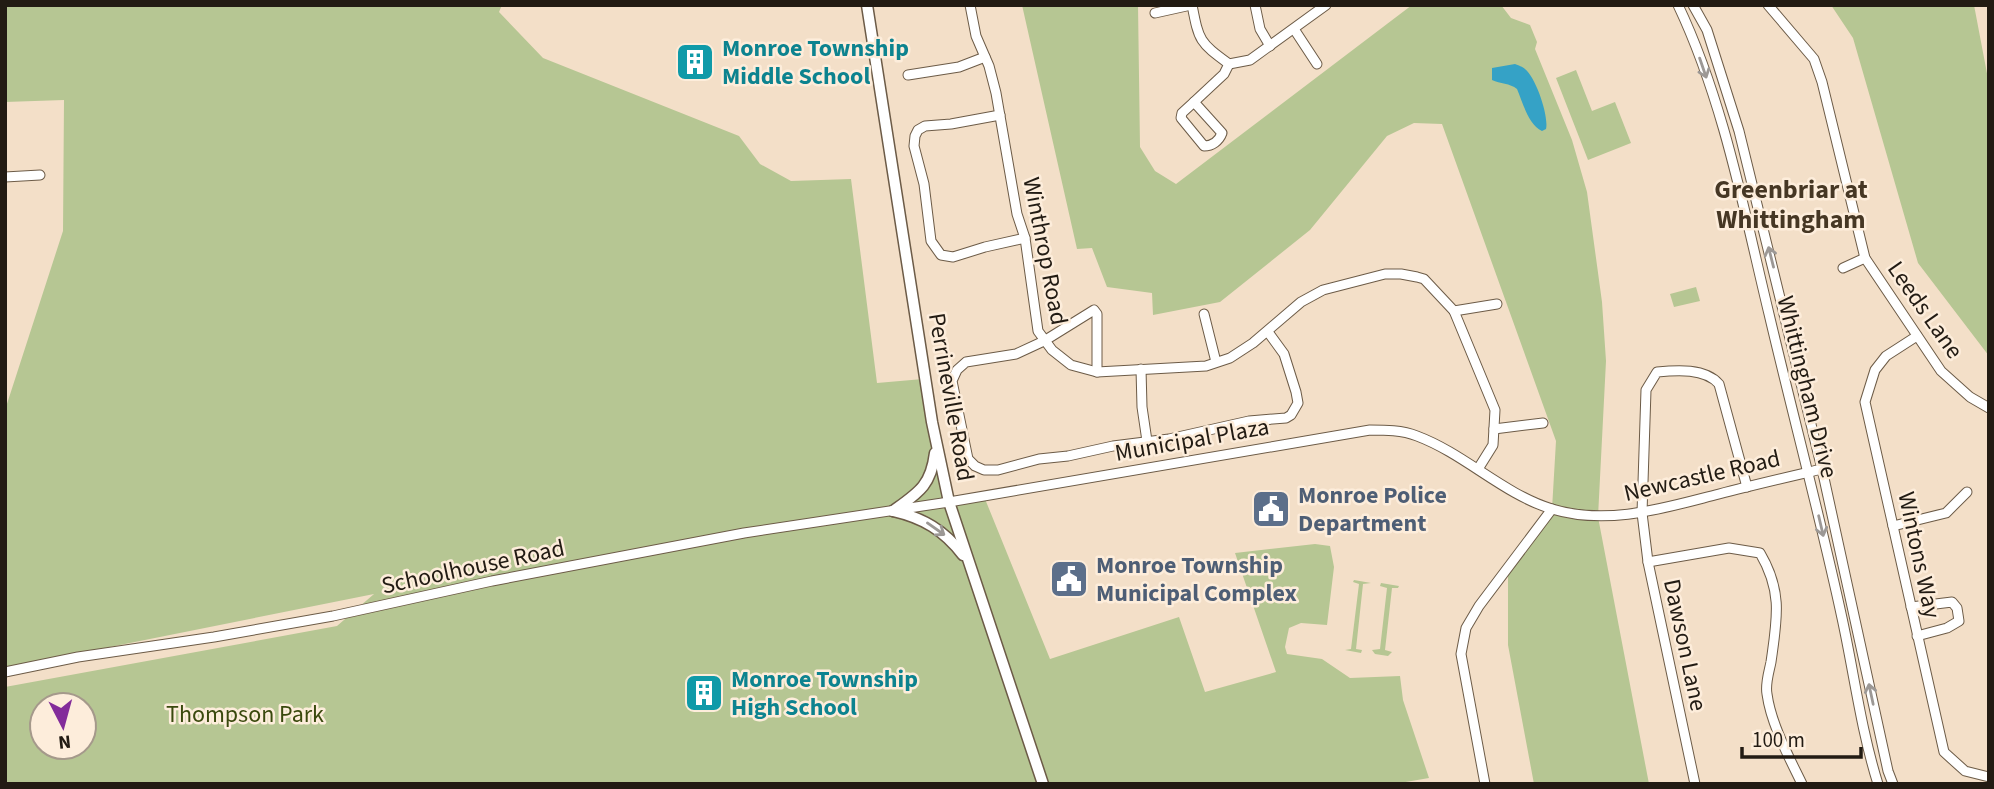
<svg xmlns="http://www.w3.org/2000/svg" width="1994" height="789" font-family="'Source Sans 3',sans-serif">
  <style>
    .green { fill: #b6c693; fill-rule: evenodd }
    .water { fill: #35a2c6 }
    .lines { fill: none; stroke-linecap: round; stroke-linejoin: round }
    .minor-casing { stroke: #6c5b47; stroke-width: 11 }
    .tertiary-casing { stroke: #6c5b47; stroke-width: 13 }
    .minor { stroke: #fff; stroke-width: 9 }
    .tertiary { stroke: #fff; stroke-width: 10 }
    .oneway { stroke: #9c9895 }
    .labels { text-anchor: middle; dominant-baseline: central; stroke-width: 5; stroke-linejoin: round; paint-order: stroke }
    .culture-label { font-size: 24px; font-weight: bold; fill: #0d838f; stroke: #fdeddb; text-anchor: start }
    .street-label { font-size: 24px; fill: #221b13; stroke: #fdeddb }
    .service-label { font-size: 24px; font-weight: bold; fill: #4e5e75; stroke: #fdeddb; text-anchor: start }
    .park-label { font-size: 24px; fill: #3a490d; stroke: #fdeddb }
    .neighbourhood-label { font-size: 26px; font-weight: bold; fill: #463724; stroke: #fdeddb }
  </style>
  <rect width="100%" height="100%" fill="#f3dfc8"/>
  <!-- green -->
  <g class="green">
    <path d="M5,5H502L499,12L543,58L739,136L760,164L791,181L851,179L877,383L923,379L948,499L983,494L1050,659L1179,617L1205,692L1276,672L1235,553L1315,544L1330,546L1334,567L1327,625L1301,623L1289,628L1285,647L1287,654L1322,659L1350,678L1400,676L1403,700L1429,778L1394,784H5V687L337,626L374,594L5,668V410L63,231L64,100L5,102ZM42,705H84V747H42Z"/>
    <polygon points="1022,5 1138,5 1140,147 1155,171 1176,184 1412,5 1501,5 1511,18 1530,25 1537,42 1535,49 1572,140 1587,192 1602,302 1606,361 1598,517 1649,784 1534,784 1508,645 1508,567 1552,509 1556,441 1442,124 1414,123 1387,136 1310,230 1220,302 1153,315 1152,293 1107,287 1092,248 1077,249"/>
    <polygon points="1831,5 1974,5 1989,84 1989,356 1918,263 1853,38"/>
    <polygon points="1576,70 1592,111 1615,102 1631,143 1588,160 1556,78"/>
    <polygon points="1696,287 1700,301 1674,307 1670,294"/>
    <polygon points="1354,580 1371,583 1363,584 1356,649 1362,650 1361,653 1345,650 1351,649 1359,584 1353,582"/>
    <polygon points="1381,583 1399,586 1398,588 1392,588 1385,650 1392,652 1388,656 1375,654 1372,650 1380,649 1387,588 1380,586"/>
  </g>
  <!-- water -->
  <path class="water" d="M1515,64C1518,65 1523,67 1525,69C1536,78 1549,116 1546,129L1542,131C1528,124 1523,103 1517,89C1510,83 1500,84 1492,80V68Z"/>
  <g class="lines">
    <defs>
      <g id="minor">
        <polyline points="970,5 976,36 989,66 996,93 1017,214 1025,238 1038,331 1052,350 1071,365 1097,372 1206,366 1230,358 1253,343 1301,302 1323,290 1385,274 1401,274 1417,277 1424,279 1454,311 1495,410 1493,445 1478,469"/>
        <path d="M1192,5C1199,41 1199,42 1229,64L1250,60L1326,5"/>
        <polyline points="1255,5 1260,29 1270,46"/>
        <path d="M1678,5C1724,102 1744,211 1769,314C1793,416 1820,516 1842,618C1854,673 1861,730 1878,784"/>
        <polyline points="1693,5 1707,30 1739,131 1822,469 1888,771 1893,784"/>
        <polyline points="1768,5 1814,59 1822,82 1865,258 1941,371 1970,397 1989,408"/>
        <polyline points="1155,13 1191,5"/>
        <polyline points="1294,29 1317,64"/>
        <polyline points="908,75 959,67 985,57"/>
        <path d="M1194,102L1222,133C1219,141 1212,146 1204,146L1181,118L1182,113Z"/>
        <polyline points="1194,102 1224,74 1229,64"/>
        <polyline points="1000,115 951,124 925,126 918,130 915,136 914,146 924,184 931,241 941,255 953,257 985,247 1025,238"/>
        <polyline points="5,177 40,175"/>
        <polyline points="1843,268 1865,258"/>
        <polyline points="1454,311 1497,304"/>
        <polyline points="1204,314 1216,362"/>
        <polyline points="1917,336 1886,356 1875,370 1865,402 1944,752 1965,771 1989,777"/>
        <polyline points="1141,369 1142,407 1147,441"/>
        <polyline points="1097,372 1097,314 1094,310 1044,341 1016,354 966,362 957,370 952,381 968,459 975,466 984,470 998,470 1039,459 1068,456 1113,446 1169,439 1249,421 1286,418 1291,415 1298,403 1296,392 1284,354 1268,332"/>
        <polyline points="1494,429 1543,423"/>
        <polyline points="1893,526 1946,513 1967,492"/>
        <path d="M1648,562L1729,548L1760,553C1783,592 1777,619 1771,662C1769,672 1765,684 1767,694C1771,724 1789,757 1802,784"/>
        <polyline points="1911,607 1952,602 1957,608 1959,621 1947,628 1917,636"/>
        <path d="M5,672L78,657L214,637L333,616L492,581L744,533L949,502L1370,430C1385,430 1402,430 1417,436C1465,454 1503,494 1552,509C1608,526 1664,508 1719,494C1753,485 1788,477 1822,469"/>
        <polyline points="1485,784 1461,654 1466,628 1479,606 1552,509"/>
        <path d="M1695,784L1648,562L1642,513L1646,390L1657,372C1677,370 1705,368 1719,384L1747,487"/>
      </g>
      <g id="tertiary">
        <polyline points="867,5 932,422 949,502 1043,784"/>
        <path d="M893,511C923,518 944,530 963,555"/>
        <path d="M893,511C918,493 931,486 935,453"/>
      </g>
    </defs>
    <!-- minor casing -->
    <use href="#minor" class="minor-casing"/>
    <!-- tertiary casing -->
    <use href="#tertiary" class="tertiary-casing"/>
    <!-- minor -->
    <use href="#minor" class="minor"/>
    <!-- tertiary -->
    <use href="#tertiary" class="tertiary"/>
  </g>
  <!-- one-way arrows -->
  <defs><path id="oneway-shaft" d="M-6 0H5M1.5-3L5.5 0L1.5 3" fill="none" stroke-width="1.6" stroke-linecap="round" stroke-linejoin="round" transform="scale(1.75)"/></defs>
  <g class="oneway">
    <use href="#oneway-shaft" transform="translate(1703 68) rotate(71)"/>
    <use href="#oneway-shaft" transform="translate(1771 257) rotate(-104)"/>
    <use href="#oneway-shaft" transform="translate(1821 526) rotate(77)"/>
    <use href="#oneway-shaft" transform="translate(936 529) rotate(35)"/>
    <use href="#oneway-shaft" transform="translate(1871 694) rotate(-102)"/>
  </g>
  <!-- icons -->
  <defs>
    <symbol id="building-square" viewBox="-11 -11 22 22"><rect x="-9" y="-9" width="18" height="18" rx="4" fill="#0f9aa8" stroke="#fdeddb"/><path d="M-4-6H4V6H1V3H-1V6H-4ZM-2.5-4.3h1.7v1.8h-1.7ZM.8-4.3h1.7v1.8H.8ZM-2.5-1h1.7V.8h-1.7ZM.8-1h1.7V.8H.8Z" fill="#fff"/></symbol>
    <symbol id="civic-square" viewBox="-11 -11 22 22"><rect x="-9" y="-9" width="18" height="18" rx="4" fill="#5c6f8a" stroke="#fdeddb"/><path d="M-.6-6.5H3V-4.5H.6V-3L4-1V1h2V6H-6V1h2V-1L-.6-3ZM-1.2 2.5V6h2.4V2.5Z" fill="#fff"/></symbol>
  </defs>
  <g fill-rule="evenodd">
    <use href="#building-square" x="673" y="40" width="44" height="44"/>
    <use href="#civic-square" x="1249" y="487" width="44" height="44"/>
    <use href="#civic-square" x="1047" y="557" width="44" height="44"/>
    <use href="#building-square" x="682" y="671" width="44" height="44"/>
  </g>
  <g class="labels">
    <!-- culture labels -->
    <g class="culture-label">
      <text x="722" y="48">Monroe Township<tspan x="722" dy="28">Middle School</tspan></text>
      <text x="731" y="679">Monroe Township<tspan x="731" dy="28">High School</tspan></text>
    </g>
    <!-- street labels -->
    <g class="street-label">
      <text transform="translate(1045 251) rotate(79)">Winthrop Road</text>
      <text transform="translate(1925 310) rotate(55)">Leeds Lane</text>
      <text transform="translate(1807 387) rotate(76)">Whittingham Drive</text>
      <text transform="translate(951 397) rotate(80)">Perrineville Road</text>
      <text transform="translate(1192 440) rotate(-10)">Municipal Plaza</text>
      <text transform="translate(1702 476) rotate(-13)">Newcastle Road</text>
      <text transform="translate(1919 555) rotate(78)">Wintons Way</text>
      <text transform="translate(473 567) rotate(-12)">Schoolhouse Road</text>
      <text transform="translate(1685 645) rotate(78)">Dawson Lane</text>
    </g>
    <!-- service labels -->
    <g class="service-label">
      <text x="1298" y="495">Monroe Police<tspan x="1298" dy="28">Department</tspan></text>
      <text x="1096" y="565">Monroe Township<tspan x="1096" dy="28">Municipal Complex</tspan></text>
    </g>
    <!-- park labels -->
    <g class="park-label">
      <text x="245" y="714">Thompson Park</text>
    </g>
    <!-- neighbourhood labels -->
    <g class="neighbourhood-label">
      <text x="1791" y="189">Greenbriar at<tspan x="1791" dy="30">Whittingham</tspan></text>
    </g>
  </g>
  <!-- border -->
  <rect width="1994" height="789" fill="none" stroke="#221b13" stroke-width="14"/>
  <!-- north arrow -->
  <g transform="translate(63 726) rotate(174)"><circle r="33" fill="#fdeddb" stroke="#a5998b" stroke-width="2"/>
  <path d="M0-5L12 26L0 18L-12 26Z" fill="#832c9a"/>
  <text y="-10" font-size="19" font-weight="bold" text-anchor="middle" fill="#221b13">N</text>
  </g>
  <!-- scale -->
  <path d="M1742 747v10h119v-10" fill="none" stroke="#221b13" stroke-width="3.5"/>
  <text x="1752" y="747" font-size="21" fill="#221b13" stroke="#fdeddb" stroke-width="5" paint-order="stroke">100 m</text>
</svg>
